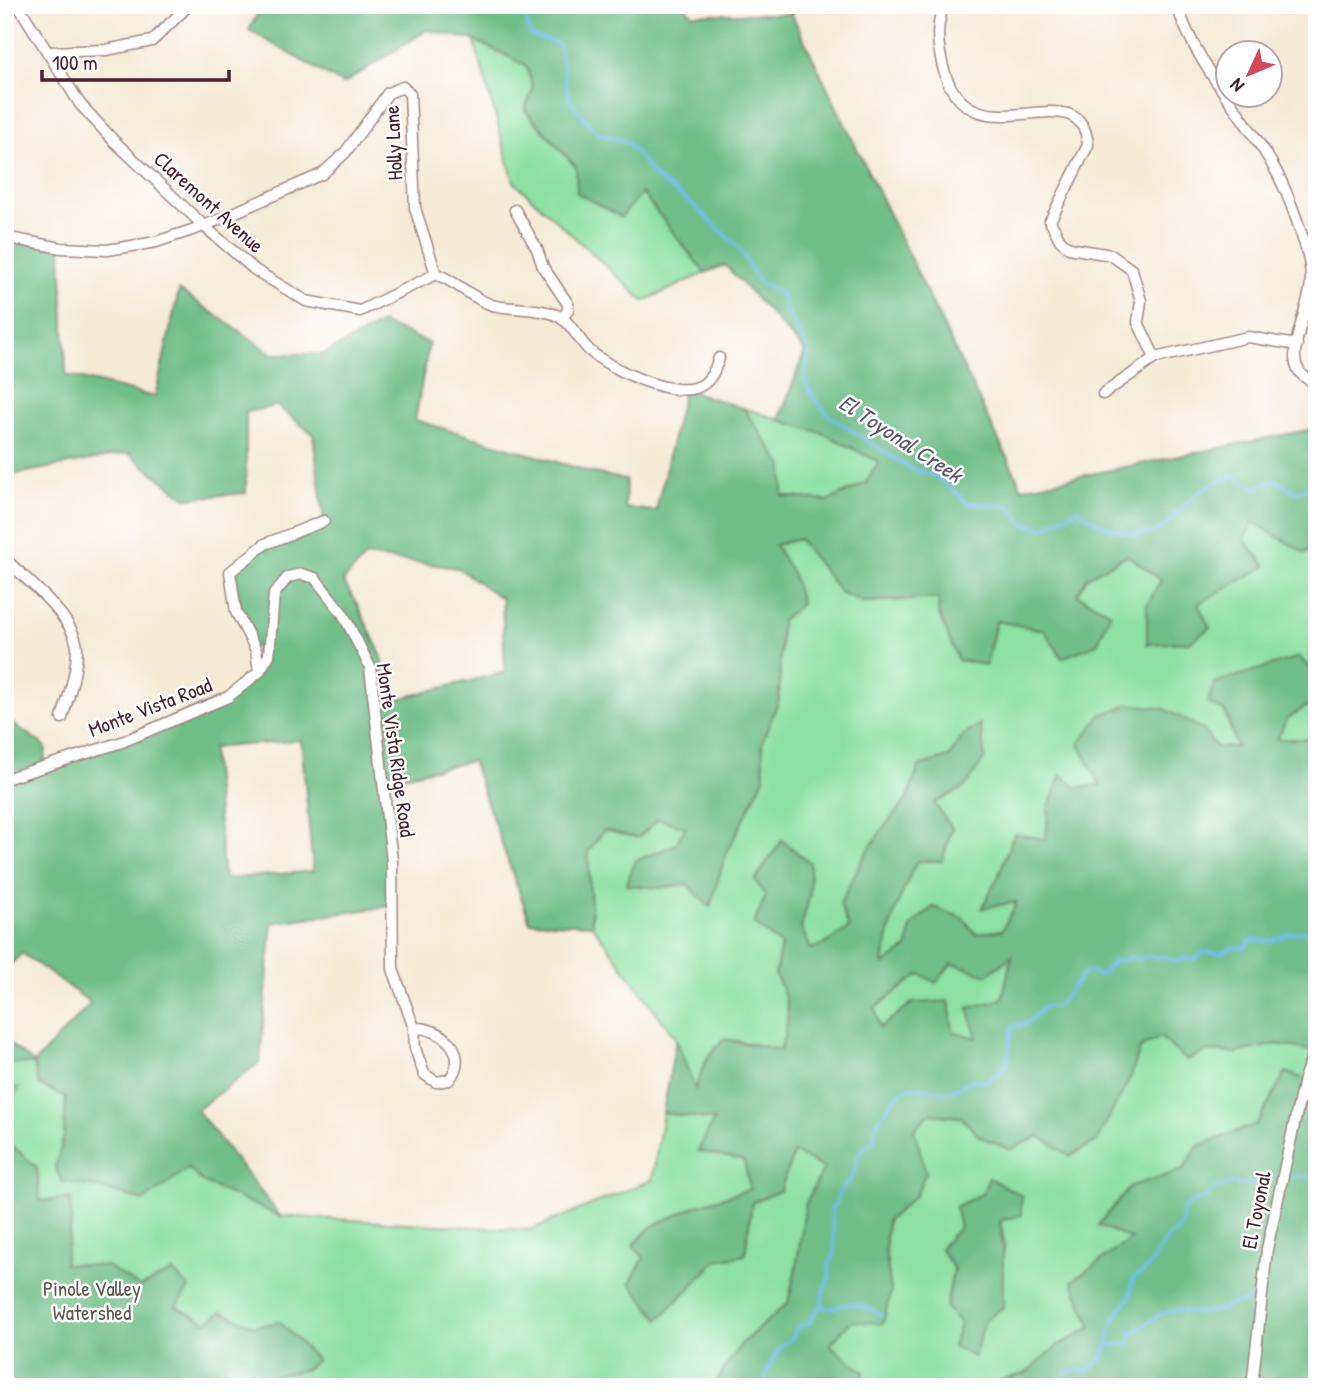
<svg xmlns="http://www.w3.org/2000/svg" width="1322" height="1392" font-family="'Patrick Hand',sans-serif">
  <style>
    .green { fill: #8be0a2; stroke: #6a8066; stroke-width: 2; fill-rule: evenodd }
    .forest { fill: #70be88; stroke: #5d6e5a; stroke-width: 2; fill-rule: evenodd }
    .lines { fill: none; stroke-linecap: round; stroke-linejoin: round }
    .stream { stroke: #72bcea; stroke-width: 3.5 }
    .minor-casing { stroke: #a08481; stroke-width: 13 }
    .minor { stroke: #fff; stroke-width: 10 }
    .labels { text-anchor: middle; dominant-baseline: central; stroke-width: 5; stroke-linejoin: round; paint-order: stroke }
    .street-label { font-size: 21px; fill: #4a1f2b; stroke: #fff }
    .park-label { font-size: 21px; fill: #5e594f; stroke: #fff }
    .water-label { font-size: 23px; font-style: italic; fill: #58566e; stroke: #fff }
  </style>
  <rect width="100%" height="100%" fill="#fff"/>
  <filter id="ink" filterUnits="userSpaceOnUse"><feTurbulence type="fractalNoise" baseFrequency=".0143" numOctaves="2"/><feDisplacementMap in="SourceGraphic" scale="14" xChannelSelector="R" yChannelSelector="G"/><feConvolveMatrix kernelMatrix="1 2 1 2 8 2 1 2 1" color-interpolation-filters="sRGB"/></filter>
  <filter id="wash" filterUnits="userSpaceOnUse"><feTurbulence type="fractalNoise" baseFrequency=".00686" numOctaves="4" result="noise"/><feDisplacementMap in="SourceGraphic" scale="28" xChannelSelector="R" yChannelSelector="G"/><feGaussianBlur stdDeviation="1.57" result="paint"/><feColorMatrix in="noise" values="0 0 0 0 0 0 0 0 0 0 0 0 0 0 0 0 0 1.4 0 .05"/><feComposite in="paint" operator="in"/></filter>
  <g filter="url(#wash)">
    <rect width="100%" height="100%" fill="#f6ead7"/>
    <!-- green -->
    <g class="green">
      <polygon points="474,40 526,65 533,88 525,110 576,167 642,193 705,273 644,301 514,182"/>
      <polygon points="743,408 823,433 879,461 866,483 828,501 783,496 783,466"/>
      <path d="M1253,522L1305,553L1317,544V675L1299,657L1214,684L1237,747H1216L1202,729L1101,785L1077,788L1049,806L1046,839L1014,834L998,877L982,907L1018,902L1003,930L976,934L963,918L911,926L909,947L883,966C888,924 898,899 917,860L942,861L952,828L934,803L964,788L963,736L949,757L919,766L908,798L884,827L863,858L840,904L849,928L827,943L811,949L801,928L810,894V863L782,841L766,896L754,923L781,945L775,974C792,1006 792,1017 780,1051L752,1043L723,1039L706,1060L695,1090L676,1039L592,925L588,852L604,830L638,838L658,819L686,827L675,845L635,861L658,888L687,884L710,906L725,856L764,778L762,742L779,699L781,621L793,575L775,545L799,539L841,593L864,602L939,598L986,665L996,621L1044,630L1077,595L1087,577L1127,555L1161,580L1147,605L1197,604L1266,566L1244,540Z"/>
      <polygon points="1317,699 1317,739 1276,740 1287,719"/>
      <polygon points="1012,955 1002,999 977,1038 953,1032 912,1003 880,1028 875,1008 920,973 952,963"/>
      <path d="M1160,1037L1187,1060L1208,1051L1235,1053L1278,1044L1314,1051L1317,1044V1088L1304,1079L1286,1072L1257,1124L1198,1146L1183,1170L1131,1186L1098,1225L1132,1238L1092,1327L1057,1346L1025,1374L1004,1379L992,1387H861L864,1372L830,1345L851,1321L891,1291L885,1249L887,1221L916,1195L914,1129L929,1114L961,1117L979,1136L1131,1076L1140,1048ZM982,1194L1000,1221L1005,1246L1001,1266L1003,1307L985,1321L946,1308L960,1227L956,1206Z"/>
      <polygon points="12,1063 34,1064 39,1085 66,1097 64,1137 56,1166 188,1168 204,1183 280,1216 530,1230 652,1180 663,1113 714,1120 745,1161 750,1189 696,1206 652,1226 633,1245 645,1258 659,1319 717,1260 745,1255 752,1202 779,1191 794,1152 824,1168 806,1203 797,1263 788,1303 741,1344 716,1382 717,1387 5,1387 36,1167 5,1139 5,1112 19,1088 5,1088 5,1073"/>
    </g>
    <!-- forest -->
    <g class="forest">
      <path d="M262,5H683L692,14H791L790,5H798L792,15L1022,488L1317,428V544L1305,553L1253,522L1244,540L1266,566L1198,604L1210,628L1190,642L1147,644V605L1161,580L1127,555L1087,577L1077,595L1111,613L1097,644L1062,658L1044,630L996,621L986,665L958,660L938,612L939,598L864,602L841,593L799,539L775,545L793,575L801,604L781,621L779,699L762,742L764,778L725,856L710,907L687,884L658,888L626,885L635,861L675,845L686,827L658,819L638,838L604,830L588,852L592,925L530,922L472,761L383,780L392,906L272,923L260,1062L197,1110L280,1216L204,1183L188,1168L144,1201L95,1187L62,1182L55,1167L64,1137L66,1097L39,1085L34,1064L12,1063L5,1073V1040L34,1063L91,1003L22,953L5,970V779L14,776L5,769V718L46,747L44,766L228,697L259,672L256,649L236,612L230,572L265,544L324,521L313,434L277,406L246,412V493L185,498L128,453L5,476V237L61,248L66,375L155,397L179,290L273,354H324L382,323L429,343L415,420L594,473L626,480L625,508L656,511L684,389L743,408L783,466V496L828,501L866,483L879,462L823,433L779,420L805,351L725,265L705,273L642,193L621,217L577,193L576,167L525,110L533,88L526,65L474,40L427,30L343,84L249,30ZM366,556L458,568L502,599L505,672L390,701L382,657L357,604L343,581ZM301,740L313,871L224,879L212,748Z"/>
      <path d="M1299,657L1317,675V699L1287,719L1277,739H1317V1044L1314,1051L1278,1044L1234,1053L1208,1051L1186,1060L1160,1037L1140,1048L1131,1076L1096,1142L1070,1156L1039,1136L1010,1150L979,1136L961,1117L929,1114L914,1130L926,1172L916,1195L887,1221L885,1249L891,1291L883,1324L851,1321L830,1345L864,1372L861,1387H717L716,1382L741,1344L788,1303L797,1263L806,1203L824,1168L794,1152L780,1191L752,1202L745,1255L717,1260L659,1319L630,1283L644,1258L633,1245L652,1226L696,1206L750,1189L744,1161L698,1151L714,1120L663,1113L676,1039L695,1089L706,1060L723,1039L780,1050C791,1018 791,1004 775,974L781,945L754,923L766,896L755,880L782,840L810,863V894L801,928L811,949L827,943L849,928L840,904L863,858L884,827L908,798L919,766L949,757L963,736L980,724L985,758L964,788L934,803L952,828L942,861H917C899,897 888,925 883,965L908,947L911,926L933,907L963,918L976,934L1002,930L1017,902L982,908L998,877L1014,834L1046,839L1049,806L1061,775L1077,788L1100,785L1079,744L1101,715L1130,704L1163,708L1202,729L1216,747H1237L1226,712L1208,703L1214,683ZM1012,956L1002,999L968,1008L977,1038L953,1032L949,1001L912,1003L880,1028L875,1008L920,974L936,983L952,963L987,975Z"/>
      <polygon points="1286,1072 1304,1079 1317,1088 1317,1387 992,1387 1004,1379 1025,1374 1057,1346 1092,1327 1072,1281 1131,1239 1098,1225 1131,1186 1183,1170 1198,1146 1257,1124"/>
      <polygon points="5,1139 37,1168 40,1201 71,1198 71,1226 64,1264 107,1266 140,1287 173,1271 189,1288 176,1307 207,1322 222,1312 254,1326 280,1322 317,1360 305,1370 276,1375 273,1387 5,1387"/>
      <path d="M989,1178L1021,1195V1215L1000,1221C1005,1250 1002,1278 1003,1307L985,1321L974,1357L953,1347L960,1323L946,1308L954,1269L940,1248L960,1227L955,1207L982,1194Z"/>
    </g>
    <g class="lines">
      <!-- stream -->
      <g class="stream">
        <path d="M522,5L531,36L559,43L569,99L597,133L628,143L655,177L692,204L739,248L758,281L780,292L785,308L808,351L805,382L815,400L832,418L908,467L930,474L948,485L967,503L1010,506L1023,524L1043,528L1078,509C1098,526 1139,546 1164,526C1169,522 1174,515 1179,510C1197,492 1209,483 1234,476L1256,489L1274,479L1297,493L1317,481"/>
        <path d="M885,1112C906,1078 914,1088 949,1092L972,1080L986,1082L1001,1071L1007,1062L1012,1027L1027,1023L1044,1007L1057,1006L1086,971H1092L1097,976L1103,973L1114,960L1122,961L1130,957L1139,960L1146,956L1155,958L1165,956L1175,962L1184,959H1196L1203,952L1222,953L1231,948L1246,947L1250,941C1258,938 1260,941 1267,941C1275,941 1281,936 1289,934C1297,932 1308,931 1317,932"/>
        <polyline points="1292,1176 1317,1178"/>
        <path d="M822,1307C835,1309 833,1307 844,1305C856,1302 871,1309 881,1315"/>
        <polyline points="1110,1345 1129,1343 1131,1333 1161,1314 1176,1310 1197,1313 1222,1310 1229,1304 1243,1303 1251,1298"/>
        <polyline points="765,1387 766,1374 773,1359 781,1346 792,1339 797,1327 809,1323 817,1309 822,1307 822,1295 829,1277 829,1264 835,1254 831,1209 836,1204 839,1192 854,1175 857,1157 861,1151 874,1140 876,1135 873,1131 881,1117"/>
        <path d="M1056,1387C1063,1375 1071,1366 1086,1372C1114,1350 1104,1346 1114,1318C1117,1310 1123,1306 1128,1299C1132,1293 1131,1284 1134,1277C1151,1272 1155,1252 1167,1239C1170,1235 1176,1233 1179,1228C1183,1223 1182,1217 1182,1211L1188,1205L1207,1196L1215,1188L1230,1184L1243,1185L1274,1178"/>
      </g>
    </g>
  </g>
  <g filter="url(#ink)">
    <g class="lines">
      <defs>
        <g id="minor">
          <polyline points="18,5 80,104 114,141 204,226 255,270 306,301 360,311 436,274"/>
          <path d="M944,5C936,25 937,42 942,63C966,170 1081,65 1088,145L1050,221L1060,240L1069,248L1111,255L1132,270L1141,301L1138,322L1155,358"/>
          <path d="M1177,5C1196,66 1241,110 1272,164C1287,189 1297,220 1306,248C1310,261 1312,277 1310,290C1307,309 1289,351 1297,367C1300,376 1308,380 1317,383"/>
          <polyline points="48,52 106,50 152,41 189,5"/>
          <polyline points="515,210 537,249 543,267 568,304 568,310 562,319"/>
          <path d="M5,237L61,248L108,250L156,242L204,226L322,174L345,153L388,93L403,87L410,94L415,208L436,274C456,281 472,299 492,305C511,310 538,307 556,315C571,321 578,340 589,350C609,369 677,401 702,385C712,379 715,369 719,358"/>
          <polyline points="1103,394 1155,358 1248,337 1297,345"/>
          <path d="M5,559C26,579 75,618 77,648C77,672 69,695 62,718"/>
          <path d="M259,672L269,655L274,594L288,577L302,574L315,578L343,614L370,667L392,861L393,969L414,1028L415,1048L424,1074L436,1082L449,1080C471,1053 442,1027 414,1028"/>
          <polyline points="5,779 122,742 228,697 259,672 256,650 236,612 230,572 265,544 324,521"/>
          <polyline points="1252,1387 1267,1249 1304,1079 1317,1044"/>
        </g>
      </defs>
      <!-- minor casing -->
      <use href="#minor" class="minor-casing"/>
      <!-- minor -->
      <use href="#minor" class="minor"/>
    </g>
  </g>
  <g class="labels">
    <!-- street labels -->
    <g class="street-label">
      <text transform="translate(393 143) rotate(-93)">Holly Lane</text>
      <text transform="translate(209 202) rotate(42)">Claremont Avenue</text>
      <text transform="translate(150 707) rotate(-21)">Monte Vista Road</text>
      <text transform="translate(396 750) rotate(82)">Monte Vista Ridge Road</text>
      <text transform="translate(1256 1210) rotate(-79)">El Toyonal</text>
    </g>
    <!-- park labels -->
    <g class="park-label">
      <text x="92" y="1288">Pinole Valley<tspan x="92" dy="24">Watershed</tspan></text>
    </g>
    <!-- water labels -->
    <g class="water-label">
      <text transform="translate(901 438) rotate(33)">El Toyonal Creek</text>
    </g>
  </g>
  <!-- margin -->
  <rect width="1322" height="1392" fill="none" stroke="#fff" stroke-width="28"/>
  <!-- north arrow -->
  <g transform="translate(1249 74) rotate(226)"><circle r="33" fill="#ffffff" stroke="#b7a5aa" stroke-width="2"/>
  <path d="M0-5L12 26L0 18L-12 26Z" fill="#d1495b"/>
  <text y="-10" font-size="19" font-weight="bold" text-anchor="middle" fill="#4a1f2b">N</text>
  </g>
  <!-- scale -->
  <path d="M42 70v10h187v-10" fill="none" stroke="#4a1f2b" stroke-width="3.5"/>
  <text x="52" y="70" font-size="21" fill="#4a1f2b" stroke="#ffffff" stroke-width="5" paint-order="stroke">100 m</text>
</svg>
